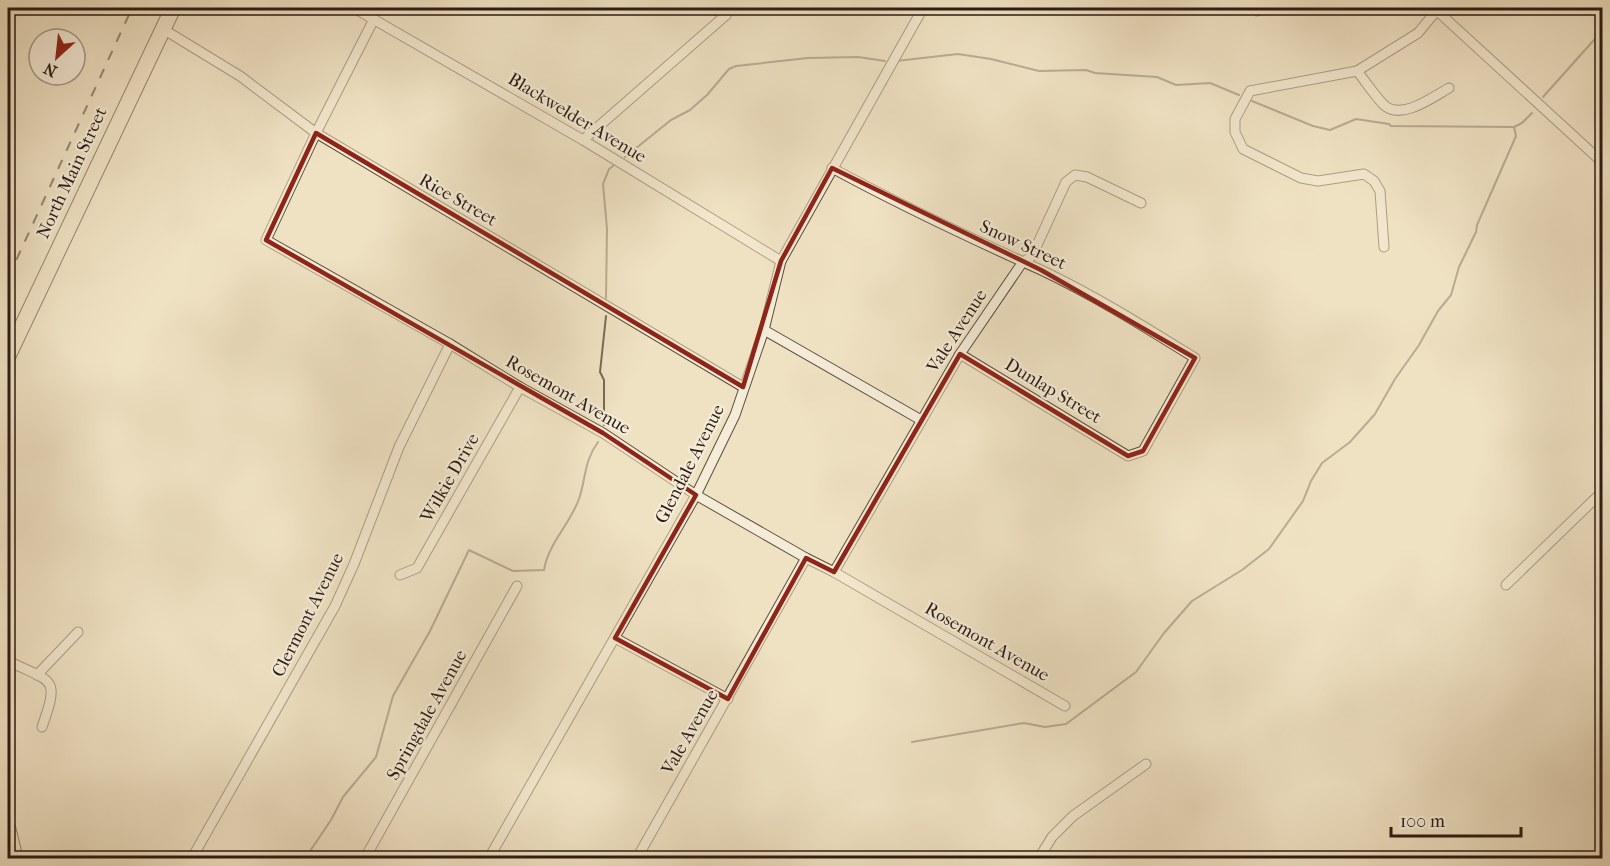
<svg xmlns="http://www.w3.org/2000/svg" width="1610" height="866" font-family="'IM FELL French Canon',serif">
  <style>
    .lines { fill: none; stroke-linecap: round; stroke-linejoin: round }
    .stream { stroke: #786a59; stroke-width: 2 }
    .street-casing { stroke: #5c4d3f; stroke-width: 11 }
    .primary-casing { stroke: #2b1b13; stroke-width: 17 }
    .street { stroke: #f5ecd8; stroke-width: 9 }
    .primary { stroke: #efe2c3; stroke-width: 15 }
    .rail { stroke: #2b1b13; stroke-width: 2; stroke-dasharray: 10 10; stroke-linecap: butt }
    .marked { fill: none; stroke: #8f2418; stroke-width: 4.5; stroke-linejoin: round }
    .labels { text-anchor: middle; dominant-baseline: central; stroke-width: 4.5; stroke-linejoin: round; paint-order: stroke }
    .street-label { font-size: 18px; fill: #2b1b13; stroke: #f5ecd8 }
  </style>
  <rect width="100%" height="100%" fill="#efe2c3"/>
  <filter id="stains"><feTurbulence type="fractalNoise" baseFrequency=".00333" numOctaves="4"/><feColorMatrix values="0 0 0 0 .2 0 0 0 0 .09 0 0 0 0 .02 0 0 0 .5 -.17"/></filter>
  <radialGradient id="worn" r=".72"><stop offset=".6" stop-color="#630" stop-opacity="0"/><stop offset="1" stop-color="#630" stop-opacity=".3"/></radialGradient>
  <g class="lines">
    <!-- stream -->
    <g class="stream">
      <polyline points="896,61 958,54 991,59 1039,71 1086,70 1095,73 1157,77 1176,85 1210,83 1239,95"/>
      <polyline points="1543,97 1602,31"/>
      <polyline points="1252,101 1313,126 1330,130 1356,119 1389,124 1391,126 1514,127 1522,123 1532,113"/>
      <polyline points="625,157 671,120 690,110 707,95 729,69 736,66 808,58 858,57 885,61"/>
      <polyline points="606,298 607,229 603,184 609,169 613,166"/>
      <polyline points="604,425 604,380 600,372 606,316"/>
      <polyline points="912,742 1024,723 1045,727 1066,724 1136,672 1164,633 1192,601 1242,570 1269,549 1303,501 1311,481 1322,463 1350,442 1375,414 1395,379 1419,345 1438,311 1451,295 1459,267 1476,232 1477,225 1516,136 1514,127"/>
      <path d="M306,857L331,820L343,797L376,757L393,696L430,631L469,550L513,571L544,570C548,544 570,524 579,499C586,478 584,461 598,442"/>
    </g>
    <defs>
      <g id="street">
        <polyline points="354,8 583,140 781,261"/>
        <polyline points="711,8 726,15"/>
        <polyline points="1434,8 1602,162"/>
        <polyline points="8,9 9,8"/>
        <polyline points="1257,11 1260,8"/>
        <polyline points="374,19 316,133 266,240 450,344 520,387 603,433 696,495 806,558 834,572 1065,706"/>
        <polyline points="163,29 240,76 316,133 743,387"/>
        <path d="M1357,71C1366,82 1374,95 1384,105C1401,121 1433,97 1449,88"/>
        <polyline points="583,140 726,15 730,8"/>
        <path d="M832,168C900,205 970,238 1041,270C1094,295 1145,327 1195,358L1143,451L1128,456L960,354"/>
        <polyline points="1384,247 1380,191 1374,181 1364,174 1318,181 1301,178 1243,149 1235,132 1235,119 1250,91 1357,71 1418,33 1437,10"/>
        <polyline points="764,330 921,420"/>
        <polyline points="834,572 960,354 1022,263 1032,256 1066,182 1075,175 1087,177 1141,203"/>
        <polyline points="400,575 417,568 520,387"/>
        <polyline points="1506,585 1602,492"/>
        <polyline points="615,638 728,699"/>
        <path d="M8,661C53,683 60,676 42,727"/>
        <polyline points="37,675 78,632"/>
        <polyline points="192,858 335,606 354,564 399,447 450,344"/>
        <polyline points="365,858 517,586"/>
        <polyline points="489,858 696,495 735,415 764,330 781,261 923,8"/>
        <polyline points="637,858 806,558"/>
        <polyline points="1039,858 1052,837 1073,816 1146,764"/>
      </g>
      <g id="primary">
        <polyline points="8,356 173,8"/>
        <polyline points="8,829 15,858"/>
      </g>
    </defs>
    <!-- street casing -->
    <use href="#street" class="street-casing"/>
    <!-- primary casing -->
    <use href="#primary" class="primary-casing"/>
    <!-- street -->
    <use href="#street" class="street"/>
    <!-- primary -->
    <use href="#primary" class="primary"/>
    <!-- rail -->
    <polyline class="rail" points="8,278 132,8"/>
  </g>
  <!-- marked area -->
  <path d="M0 0H1610V866H0ZM316,133L743,387L781,261L832,168L1041,270L1195,358L1143,451L1128,456L960,354L834,572L806,558L728,699L615,638L696,495L603,433L266,240Z" fill="#efe2c3" fill-opacity=".55" fill-rule="evenodd"/>
  <path class="marked" d="M316,133L743,387L781,261L832,168L1041,270L1195,358L1143,451L1128,456L960,354L834,572L806,558L728,699L615,638L696,495L603,433L266,240Z"/>
  <g class="labels">
    <!-- street labels -->
    <g class="street-label">
      <text transform="translate(577 118) rotate(31)">Blackwelder Avenue</text>
      <text transform="translate(72 173) rotate(-65)">North Main Street</text>
      <text transform="translate(458 200) rotate(30)">Rice Street</text>
      <text transform="translate(1023 245) rotate(25)">Snow Street</text>
      <text transform="translate(957 331) rotate(-57)">Vale Avenue</text>
      <text transform="translate(1053 391) rotate(31)">Dunlap Street</text>
      <text transform="translate(568 395) rotate(30)">Rosemont Avenue</text>
      <text transform="translate(690 464) rotate(-63)">Glendale Avenue</text>
      <text transform="translate(450 478) rotate(-60)">Wilkie Drive</text>
      <text transform="translate(308 615) rotate(-63)">Clermont Avenue</text>
      <text transform="translate(987 642) rotate(30)">Rosemont Avenue</text>
      <text transform="translate(427 715) rotate(-61)">Springdale Avenue</text>
      <text transform="translate(690 732) rotate(-60)">Vale Avenue</text>
    </g>
  </g>
  <!-- margin -->
  <rect width="1610" height="866" fill="none" stroke="#efe2c3" stroke-width="30"/>
  <rect x="9" y="9" width="1592" height="848" fill="none" stroke="#2b1b13" stroke-width="3"/>
  <rect x="15" y="15" width="1580" height="836" fill="none" stroke="#2b1b13" stroke-width="1.5"/>
  <!-- north arrow -->
  <g transform="translate(57 57) rotate(207)"><circle r="28" fill="#f5ecd8" stroke="#a49889" stroke-width="1.5"/>
  <path d="M0-4.5L10 22L0 15L-10 22Z" fill="#8f2418"/>
  <text y="-9" font-size="16" font-weight="bold" text-anchor="middle" fill="#2b1b13">N</text>
  </g>
  <!-- scale -->
  <path d="M1391 827v9h130v-9" fill="none" stroke="#2b1b13" stroke-width="3"/>
  <text x="1400" y="827" font-size="18" fill="#2b1b13" stroke="#f5ecd8" stroke-width="4.5" paint-order="stroke">100 m</text>
  <rect width="100%" height="100%" filter="url(#stains)"/>
  <rect width="100%" height="100%" fill="url(#worn)"/>
</svg>
